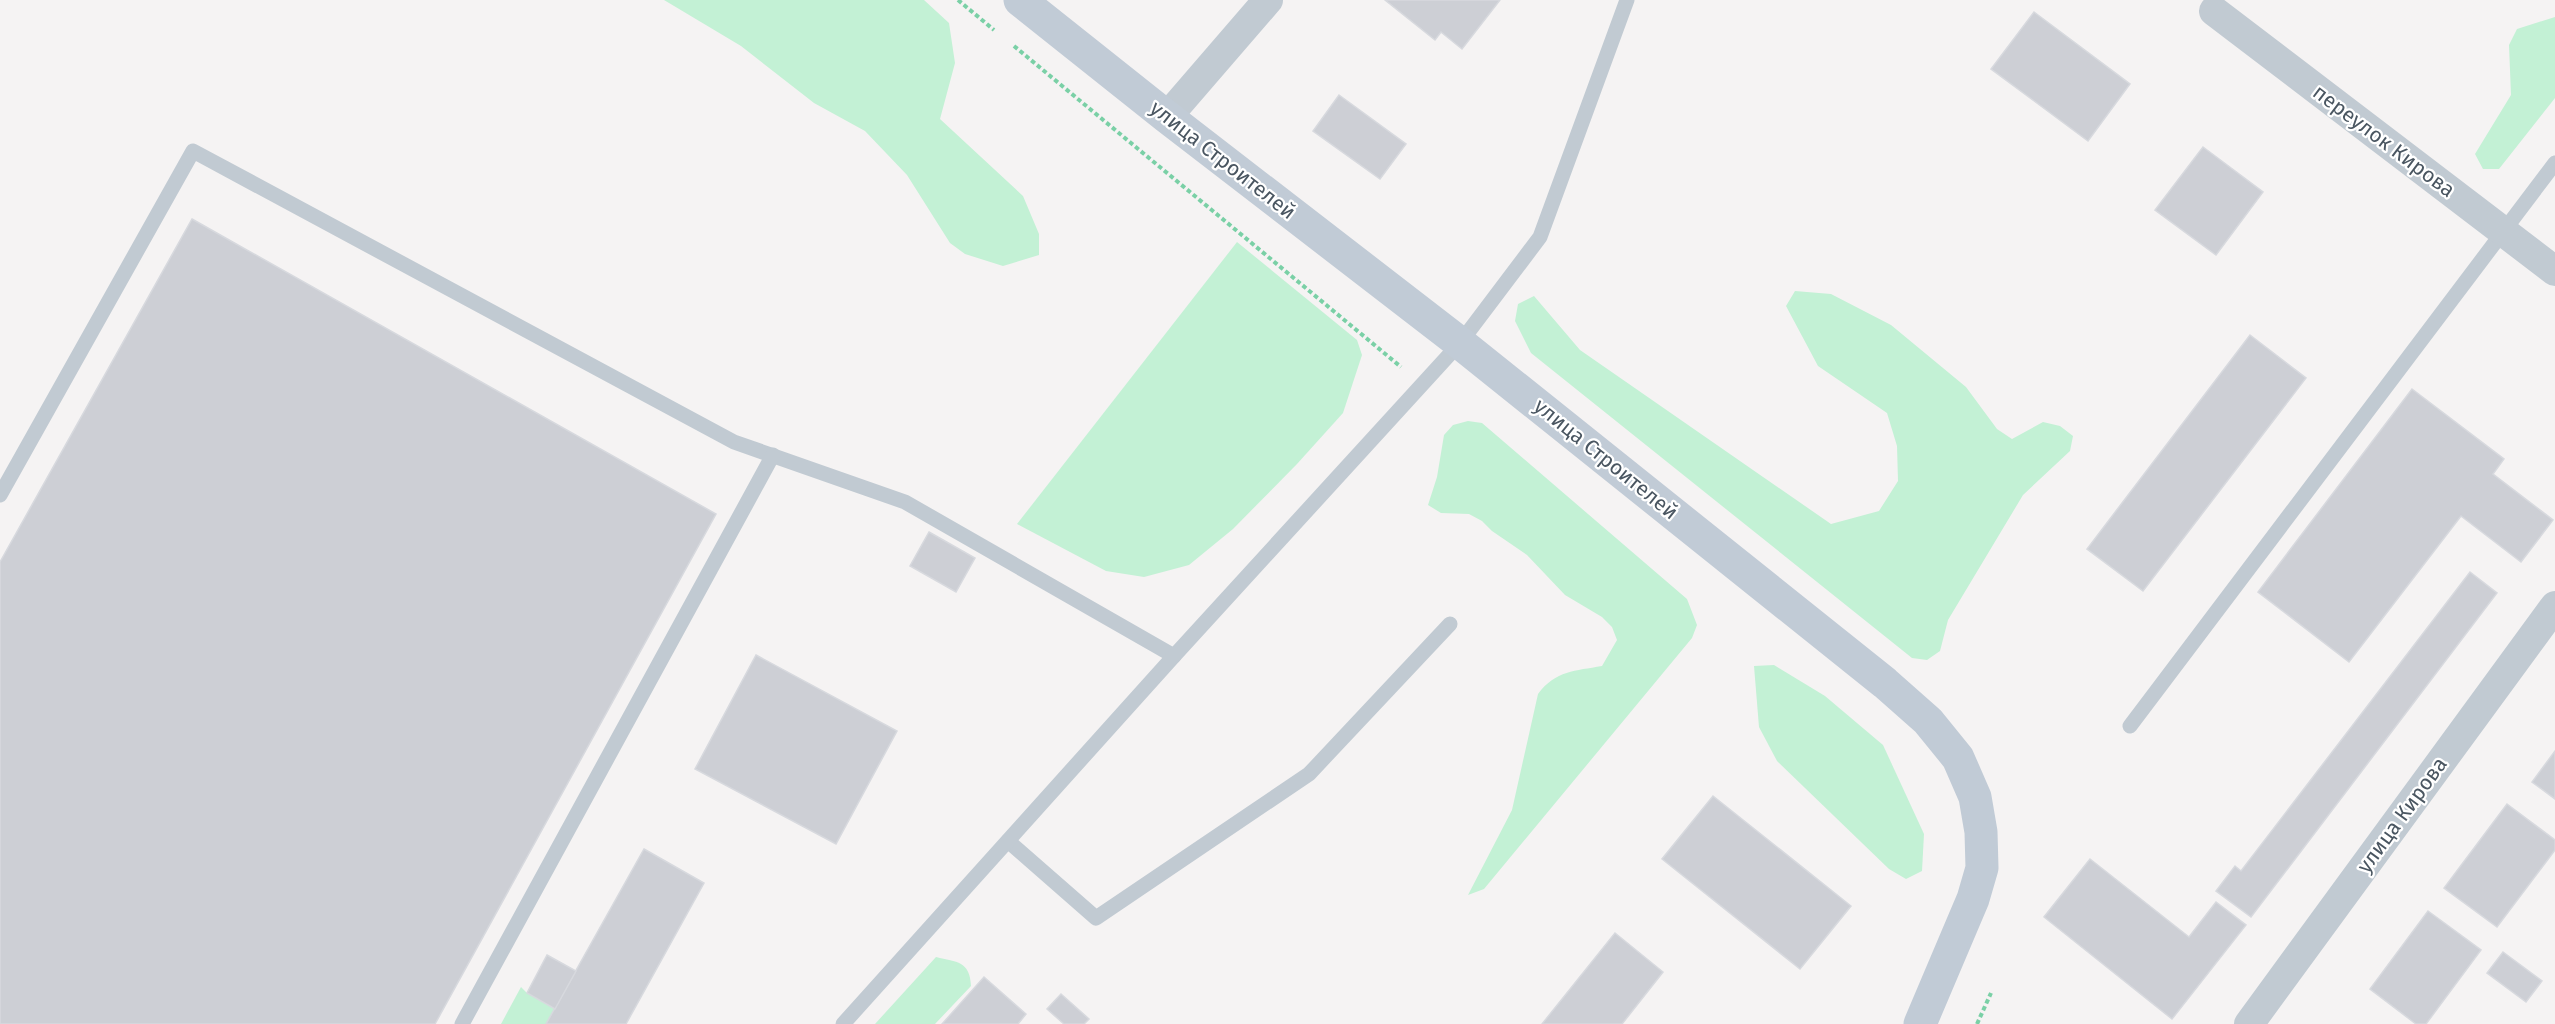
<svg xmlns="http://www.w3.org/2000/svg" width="2555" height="1024" font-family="'Fira Sans',sans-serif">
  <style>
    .green { fill: #c3f1d5 }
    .building { fill: #cdcfd5; stroke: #d7d9de; stroke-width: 1.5 }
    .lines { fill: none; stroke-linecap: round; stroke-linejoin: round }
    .path { stroke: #7ad0a6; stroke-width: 4; stroke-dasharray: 4.5 3; stroke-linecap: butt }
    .service { stroke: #c1cad2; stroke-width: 15 }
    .minor { stroke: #c1cad2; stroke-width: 30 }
    .secondary { stroke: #c1cbd6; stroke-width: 33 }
    .labels { text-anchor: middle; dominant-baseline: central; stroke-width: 4.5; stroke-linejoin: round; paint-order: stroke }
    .street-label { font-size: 21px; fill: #4a5661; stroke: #fff }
  </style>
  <rect width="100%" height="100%" fill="#f5f3f3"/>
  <!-- green -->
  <g class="green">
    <polygon points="664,0 924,0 949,23 955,63 940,119 1023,196 1039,234 1039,255 1003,266 965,254 950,243 907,175 865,131 814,103 741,46"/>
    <polygon points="2555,17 2555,98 2499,169 2483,169 2475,154 2511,95 2509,45 2517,29"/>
    <polygon points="1237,242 1357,340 1362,355 1343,413 1297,464 1233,529 1189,565 1144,577 1106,571 1017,524"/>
    <polygon points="1795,291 1831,294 1891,325 1966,387 1997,429 2012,439 2043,422 2060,426 2073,436 2070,451 2023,495 1948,620 1940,651 1927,660 1912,658 1531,353 1515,321 1518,304 1534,296 1580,350 1831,524 1879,511 1898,481 1897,446 1887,413 1818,366 1786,306"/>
    <path d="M1468,421L1482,423L1687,599L1697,625L1692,638L1484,889L1468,895L1512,810L1538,694C1556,670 1575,671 1602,666L1617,640L1612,627L1602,617L1565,595L1527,555L1492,531L1482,521L1469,514L1441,513L1428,505L1437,477L1444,435L1453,425Z"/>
    <polygon points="1774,665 1825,696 1883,745 1924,834 1922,871 1906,879 1889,869 1777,761 1759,727 1754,666"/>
    <path d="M936,957C957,962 970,961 971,986L935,1024H875Z"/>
    <polygon points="521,987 527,993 555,1009 546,1024 501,1024"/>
  </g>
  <!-- building -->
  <g class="building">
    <polygon points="1385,0 1500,0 1462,49 1441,32 1435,40"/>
    <polygon points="2034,12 2130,84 2088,141 1991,69"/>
    <polygon points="1339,95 1406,144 1380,179 1313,131"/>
    <polygon points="2203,147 2263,192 2216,255 2155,210"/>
    <polygon points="192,219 716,514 435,1024 0,1024 0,562"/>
    <polygon points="2250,335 2306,378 2143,591 2087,549"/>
    <polygon points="2412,389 2504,459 2493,474 2553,520 2521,562 2461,516 2349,662 2258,592"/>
    <polygon points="929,532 975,558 956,592 910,566"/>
    <polygon points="2470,572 2497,593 2251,917 2216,891 2235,866 2241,871"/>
    <polygon points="756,655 897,731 836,844 695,769"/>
    <polygon points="2555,751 2555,799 2532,782"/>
    <polygon points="1713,796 1851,906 1800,969 1662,859"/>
    <polygon points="2507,804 2555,840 2555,850 2497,927 2444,888"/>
    <polygon points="644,849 704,883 626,1024 546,1024"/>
    <polygon points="2090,859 2189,937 2216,902 2246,925 2172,1019 2044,917"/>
    <polygon points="2428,911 2481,950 2426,1024 2416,1024 2370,989"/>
    <polygon points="1615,933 1663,972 1622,1024 1542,1024"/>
    <polygon points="2503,952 2542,981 2526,1002 2487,973"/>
    <polygon points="547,955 576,971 555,1009 527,993"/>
    <polygon points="984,977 1026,1014 1018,1024 942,1024"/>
    <polygon points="1061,994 1089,1019 1084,1024 1064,1024 1047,1009"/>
  </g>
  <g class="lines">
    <!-- path -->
    <g class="path">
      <polyline points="958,0 994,30"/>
      <polyline points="1014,46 1401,367"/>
      <polyline points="1977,1024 1991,993"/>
    </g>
    <!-- service -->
    <g class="service">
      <polyline points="0,495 193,151 734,442 905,502 1174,656"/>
      <polyline points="2130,726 2555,163"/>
      <polyline points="1008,841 1096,918 1309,774 1450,624"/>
      <polyline points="462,1024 773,455"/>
      <polyline points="843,1024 1174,656 1460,343 1540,237 1627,0"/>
    </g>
    <!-- minor -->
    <g class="minor">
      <polyline points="2214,11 2555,271"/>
      <polyline points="1167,117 1268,0"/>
      <polyline points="2249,1024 2555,606"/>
    </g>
    <!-- secondary -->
    <polyline class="secondary" points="1020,0 1167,117 1460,343 1885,683 1928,721 1958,758 1975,797 1981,832 1982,868 1973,899 1920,1024"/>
  </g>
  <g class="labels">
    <!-- street labels -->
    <g class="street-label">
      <text transform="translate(2384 141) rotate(37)">переулок Кирова</text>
      <text transform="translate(1223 160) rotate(38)">улица Строителей</text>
      <text transform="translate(1606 459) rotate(39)">улица Строителей</text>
      <text transform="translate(2402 815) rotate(-54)">улица Кирова</text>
    </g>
  </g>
</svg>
